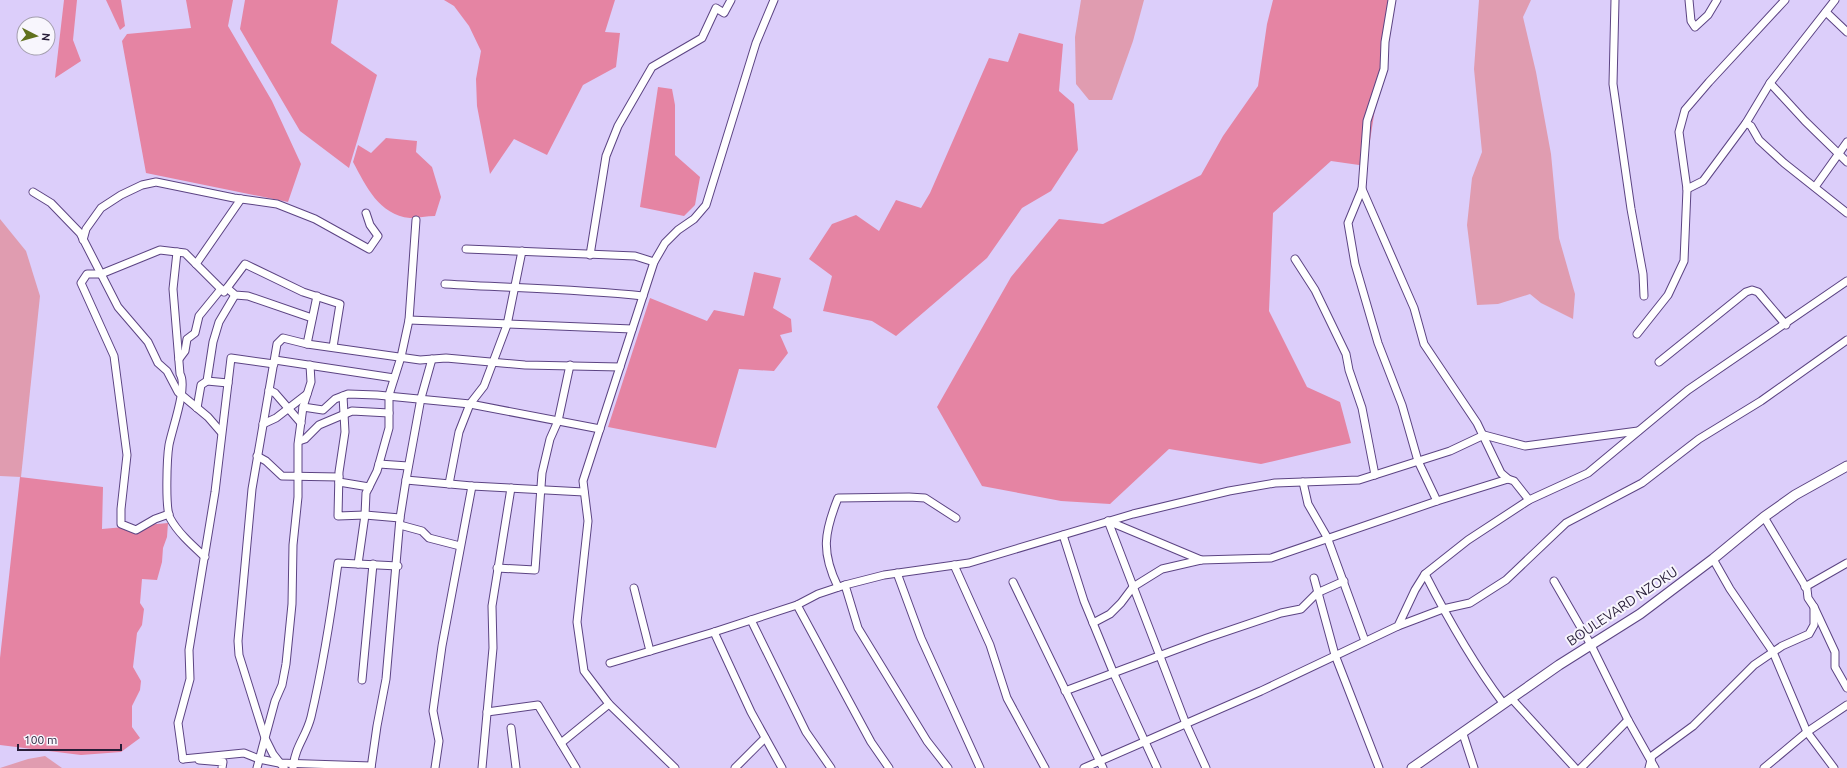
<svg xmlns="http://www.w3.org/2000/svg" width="1847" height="768" font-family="Ubuntu,sans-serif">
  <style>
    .green { fill: #e09cb0 }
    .forest { fill: #e584a3 }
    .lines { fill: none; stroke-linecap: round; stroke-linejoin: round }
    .minor-casing { stroke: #5c4483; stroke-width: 9 }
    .tertiary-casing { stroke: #5c4483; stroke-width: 11 }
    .minor { stroke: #fff; stroke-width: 7 }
    .tertiary { stroke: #fff; stroke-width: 9 }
    .labels { text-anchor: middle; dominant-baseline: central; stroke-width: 4; stroke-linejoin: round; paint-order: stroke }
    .street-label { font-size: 14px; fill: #271d38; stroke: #f8f6fd }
  </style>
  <rect width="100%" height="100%" fill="#dccefa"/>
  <!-- green -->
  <g class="green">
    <polygon points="1081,0 1144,0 1133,41 1112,100 1089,100 1076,84 1075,37"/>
    <polygon points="1479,0 1531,0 1523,17 1536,72 1551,154 1559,238 1575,294 1573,319 1541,303 1530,294 1498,304 1477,305 1467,225 1472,178 1482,152 1474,69"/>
    <polygon points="0,219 26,251 40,296 21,477 0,476"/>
    <polygon points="45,756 62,768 0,768 28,759"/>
  </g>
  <!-- forest -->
  <g class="forest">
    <polygon points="64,0 77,0 73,40 81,61 55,78"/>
    <polygon points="106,0 121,0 125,26 120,30"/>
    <polygon points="186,0 233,0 228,26 272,101 301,164 288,202 146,173 122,41 127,34 191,28"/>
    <polygon points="245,0 338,0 331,43 377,75 349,168 300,131 240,29"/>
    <polygon points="444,0 615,0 605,32 620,33 616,67 583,85 547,155 514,139 490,174 477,106 476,79 481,51 469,26 454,6"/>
    <polygon points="1273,0 1392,0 1366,166 1331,161 1273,213 1269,311 1307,387 1340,402 1351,443 1261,464 1169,449 1110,504 1061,501 982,486 937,407 1011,277 1059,219 1103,224 1201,175 1223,136 1258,86 1267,24"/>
    <polygon points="1019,33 1063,44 1059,91 1074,104 1078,150 1051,191 1022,208 987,258 896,336 872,321 823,311 832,276 809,259 832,224 856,215 879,231 896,200 921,208 930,193 989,58 1008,62"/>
    <polygon points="658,87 672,89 675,105 675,155 700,177 695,205 684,216 640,207"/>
    <path d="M386,138L417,141L416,152L432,167L441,197L435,216C427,216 418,218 410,218C379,215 366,186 353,162L358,145L371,153Z"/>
    <polygon points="754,272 781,278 773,308 791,319 792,332 780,335 788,353 774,371 739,369 716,448 608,427 650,298 707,321 714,310 744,316"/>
    <polygon points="20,477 103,487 102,529 168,523 167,537 163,548 162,562 157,580 142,579 140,603 144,609 142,625 137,633 133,667 141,681 140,690 132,706 132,727 140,738 121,752 81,755 0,745 0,658"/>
  </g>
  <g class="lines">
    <defs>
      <g id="minor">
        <polyline points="1392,0 1385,42 1384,69 1367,121 1362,189 1348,223 1355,264 1378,343 1402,405 1418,461 1437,501"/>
        <polyline points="1615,0 1613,84 1631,209 1643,274 1644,296"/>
        <polyline points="1689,0 1691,21 1695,27 1708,15 1717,0"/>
        <polyline points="1826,12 1847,32"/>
        <polyline points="1770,83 1805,121 1847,162"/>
        <polyline points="1746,123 1751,126 1759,140 1784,163 1847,213"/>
        <polyline points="1815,187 1847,142"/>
        <polyline points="1362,189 1414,308 1424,344 1477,423 1501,473 1508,479"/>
        <polyline points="1687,189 1703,181 1746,123 1770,83 1835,0"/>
        <polyline points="33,192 51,203 80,233 118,307 148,342 158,363 167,371 178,392 208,417 221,432"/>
        <polyline points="83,240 86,229 101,208 121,195 142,185 156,182 234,198 277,204 315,219 369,249 378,236 370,225 366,213"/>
        <polyline points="466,249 635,256 654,262"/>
        <path d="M177,252L173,289L180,374C188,386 172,429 169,445C167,457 165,508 170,518C178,533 193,546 205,557"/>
        <polyline points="590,255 606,156 618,126 652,67 702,38 716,8 724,13 731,0"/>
        <polyline points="1295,259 1315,290 1346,354 1349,370 1362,408 1375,475"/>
        <polyline points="196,264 241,199"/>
        <path d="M445,284C511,288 577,289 643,296"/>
        <polyline points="227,288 235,295 248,296 312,318"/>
        <polyline points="409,320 632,329"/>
        <polyline points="1637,334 1668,295 1684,261 1687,189 1679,132 1685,110 1709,82 1785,0"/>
        <polyline points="307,344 317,296"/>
        <polyline points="179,359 185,351 187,339 195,333 199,316 221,289"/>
        <polyline points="275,360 394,378"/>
        <polyline points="1659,362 1746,292 1752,290 1758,292 1786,325"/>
        <polyline points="207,381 228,383"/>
        <polyline points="269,390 275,393 301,423"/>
        <polyline points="343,396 345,432 339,472 338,516 365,515 400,518"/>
        <polyline points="303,407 323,410 335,399 348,394 377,395 470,404 600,429"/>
        <polyline points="197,408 201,385 207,381 213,342 219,322 235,295"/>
        <polyline points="263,424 276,418 307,394"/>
        <polyline points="299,441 305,439 319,425 352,411 389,413"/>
        <polyline points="257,456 266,461 282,476 339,477"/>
        <polyline points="379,464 408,466"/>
        <polyline points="406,480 472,486 584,492"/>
        <polyline points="339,482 369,487"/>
        <polyline points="1303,482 1308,504 1327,537 1365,641"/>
        <polyline points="449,484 459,432 470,404 484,386 507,325 522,251"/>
        <polyline points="169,514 155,519 136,530 121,524 121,509 127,455 114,356 81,283 87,274 101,274 160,250 185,253 224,292 245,264 303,292 340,304 333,347"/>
        <polyline points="1764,517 1807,589 1808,598 1814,607 1835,652 1835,667 1847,688"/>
        <polyline points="1108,521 1186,724 1206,768"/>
        <polyline points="1108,521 1201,560"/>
        <polyline points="400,525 422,531 429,538 460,546"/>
        <polyline points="1063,535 1084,601 1114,674 1157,768"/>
        <polyline points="1713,559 1730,589 1773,652 1807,732 1834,768"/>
        <polyline points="358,564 365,515 366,493 377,471 389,428 389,395 401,357 409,320 416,220"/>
        <polyline points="954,565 990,645 1007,698 1045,768"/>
        <polyline points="497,568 535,570 542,473 550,439 558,421 570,365"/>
        <polyline points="897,573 921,638 980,768"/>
        <path d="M1425,574C1448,619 1473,663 1503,703"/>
        <polyline points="1314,578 1335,655 1379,768"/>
        <polyline points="1554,581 1591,645 1628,720 1655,768"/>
        <polyline points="1013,582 1103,768"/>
        <polyline points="845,585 884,575 969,563 1133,514 1229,491 1275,483 1359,480 1450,451 1484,435 1525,446 1638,431"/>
        <path d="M838,587C821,552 824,533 838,498L909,497L925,498L956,518"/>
        <polyline points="1805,587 1847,563"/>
        <polyline points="634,588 650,651"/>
        <polyline points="797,605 871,742 889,768"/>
        <polyline points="751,620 806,732 831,768"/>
        <polyline points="1093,623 1110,614 1121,603 1133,587 1162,569 1201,560 1271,558 1437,501 1508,479 1514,481 1529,500"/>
        <polyline points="1398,626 1443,609 1470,603 1506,580 1566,523 1642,483 1699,439 1761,401 1847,340"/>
        <polyline points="714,632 751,712 782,768"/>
        <polyline points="610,663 714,632 797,605 818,594 845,585 858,628 927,741 948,768"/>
        <polyline points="362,680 373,564"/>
        <polyline points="1065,691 1207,638 1281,613 1301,609 1317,593 1344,581"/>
        <polyline points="1511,698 1575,768"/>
        <polyline points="487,712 538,705 576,768"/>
        <polyline points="511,728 516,768"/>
        <polyline points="1463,734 1474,768"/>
        <polyline points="561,743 609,704"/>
        <polyline points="183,759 178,723 190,679 189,650 215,492 231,358 274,364"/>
        <polyline points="183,759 244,753 259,759 279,763 371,766"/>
        <polyline points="199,760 223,762 222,768"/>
        <polyline points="257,768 265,738 239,655 238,641 252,489 277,344 283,338 307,344 420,360 446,358 525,365 620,367"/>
        <polyline points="284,768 273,754 265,738 275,701 282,685 286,664 292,604 293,545 298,497 298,444 303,407 311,382 310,365"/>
        <path d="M293,768C295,746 306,737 311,717C323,666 331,615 338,563L398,566"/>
        <polyline points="371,768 377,726 386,679 400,518 406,480 421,398 432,359"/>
        <polyline points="435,768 439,741 433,711 442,646 472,486"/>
        <polyline points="482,768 493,648 492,606 511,488"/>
        <polyline points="675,768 609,704 584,671 577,622 588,521 583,481 654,262 665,243 678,230 694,219 706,205 756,43 774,0"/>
        <polyline points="735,768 765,738"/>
        <polyline points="1084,768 1261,691 1398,626 1415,590 1425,574 1468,540 1529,500 1588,473 1688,390 1847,281"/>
        <polyline points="1581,768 1628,720"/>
        <polyline points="1649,768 1652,756 1693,726 1754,665 1782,646 1809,634 1814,625 1814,607"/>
        <polyline points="1764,768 1807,732 1847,705"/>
      </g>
      <polyline id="tertiary" points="1412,768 1559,665 1640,614 1713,559 1764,517 1795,495 1847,466"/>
    </defs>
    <!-- minor casing -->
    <use href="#minor" class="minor-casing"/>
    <!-- tertiary casing -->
    <use href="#tertiary" class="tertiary-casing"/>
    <!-- minor -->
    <use href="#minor" class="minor"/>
    <!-- tertiary -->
    <use href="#tertiary" class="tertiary"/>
  </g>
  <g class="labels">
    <!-- street labels -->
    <g class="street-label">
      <text transform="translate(1622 606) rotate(-34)">BOULEVARD NZOKU</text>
    </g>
  </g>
  <!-- north arrow -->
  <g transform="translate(36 36) rotate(96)"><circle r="19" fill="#f8f6fd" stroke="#a49fae"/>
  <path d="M0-3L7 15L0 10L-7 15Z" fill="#61711e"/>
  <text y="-6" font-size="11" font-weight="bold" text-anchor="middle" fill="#271d38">N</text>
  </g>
  <!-- scale -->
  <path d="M18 744v6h103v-6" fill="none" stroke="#271d38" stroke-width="2"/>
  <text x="24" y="744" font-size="12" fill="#271d38" stroke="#f8f6fd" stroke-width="3" paint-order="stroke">100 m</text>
</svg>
